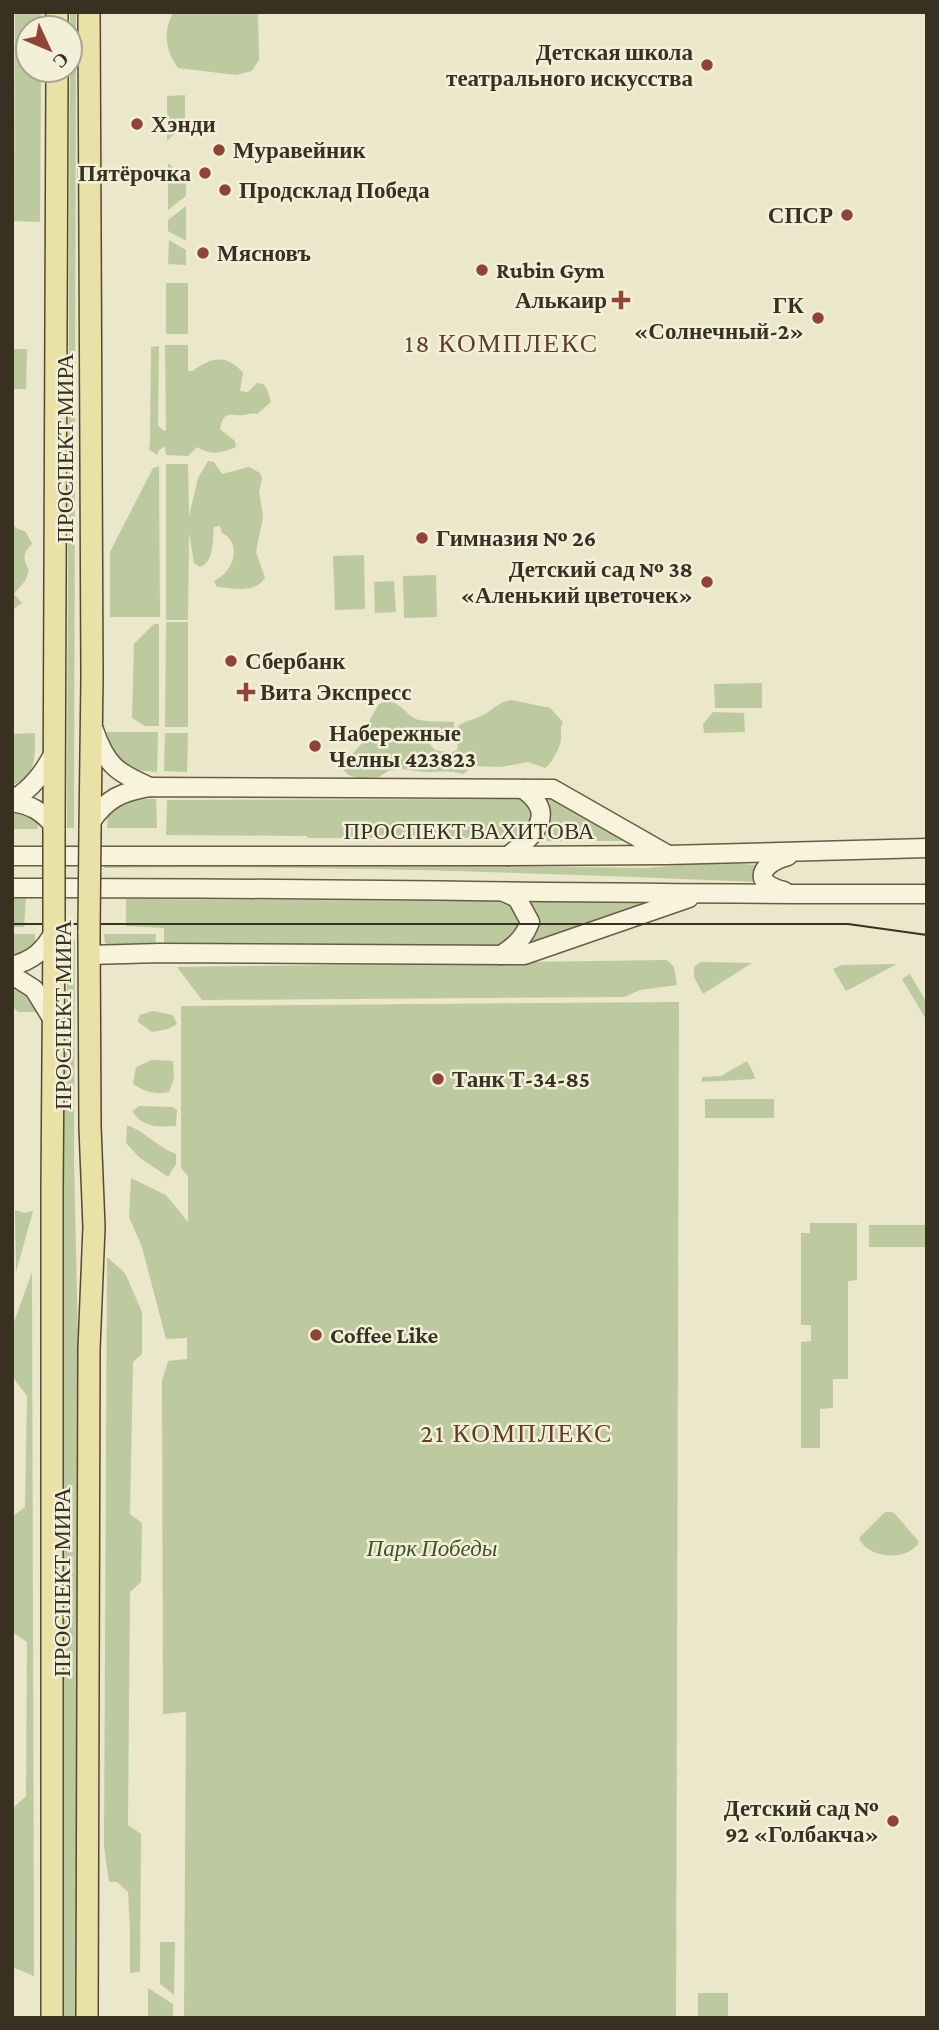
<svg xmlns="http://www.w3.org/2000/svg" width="939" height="2030" font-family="'Crimson Pro',serif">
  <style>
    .green { fill: #bdc99e }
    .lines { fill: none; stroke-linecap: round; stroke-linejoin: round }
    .secondary-casing { stroke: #695c43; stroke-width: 21 }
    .primary-casing { stroke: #554933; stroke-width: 24 }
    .secondary { stroke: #f7f3dd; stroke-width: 18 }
    .primary { stroke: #eae1a6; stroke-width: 21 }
    .tram { stroke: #383122; stroke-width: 2 }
    .primary-bridge-casing { stroke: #554933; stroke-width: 24; stroke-linecap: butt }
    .primary-bridge { stroke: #eae1a6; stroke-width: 21 }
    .poi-dot { fill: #914435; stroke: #f3f0d9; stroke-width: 2.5 }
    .labels { text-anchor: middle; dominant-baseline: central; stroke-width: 5; stroke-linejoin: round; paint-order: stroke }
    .poi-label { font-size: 23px; font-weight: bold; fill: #383122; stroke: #f3f0d9; text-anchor: start }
    .street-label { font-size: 23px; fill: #383122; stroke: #f3f0d9 }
    .park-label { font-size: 23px; font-style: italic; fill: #42532a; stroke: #f3f0d9 }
    .quarter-label { font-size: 26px; letter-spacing: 2px; fill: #613c25; stroke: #f3f0d9 }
  </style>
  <rect width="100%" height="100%" fill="#ebe7ca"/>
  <!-- green -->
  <g class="green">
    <polygon points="15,12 41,12 41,28 28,28 28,70 41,70 40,222 14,221"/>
    <polygon points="70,12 76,12 74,828 67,828"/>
    <path d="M173,12H258L259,60L252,71L236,75L178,68C165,50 163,32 173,12Z"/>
    <polygon points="185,95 185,124 167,141 167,96"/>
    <polygon points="168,163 186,180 186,196 168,210"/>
    <polygon points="186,206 186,241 168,231 168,220"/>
    <polygon points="169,240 186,250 186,265 168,264"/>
    <rect x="166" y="283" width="22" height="51"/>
    <path d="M165,345H188V371H193C211,357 227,354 243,373L240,391L248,392L257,383L263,384L267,389L271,402L257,414C253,413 249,414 244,415C231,417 224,408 220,429L235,441L236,447C222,453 211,456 197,447L188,456L166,455L165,446L158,451V455L149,450L150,443L151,347L159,346L158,426L164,431L166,430Z"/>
    <polygon points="14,349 27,349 26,389 14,389"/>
    <path d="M208,461L214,462L222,474L249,467L260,473L262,479L259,491L263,517L256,552L265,578C254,594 234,588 217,587L214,581C219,578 225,574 228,569C237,558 236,539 222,533L220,526L214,527C212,541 215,561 200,567L194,563L189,533L188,620H166V464H188L189,516L198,478Z"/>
    <polygon points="159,466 160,617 110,617 110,552 153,468"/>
    <path d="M12,522L16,528L26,532L32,544C22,554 23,558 29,570L25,581L14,594L22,603L12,610Z"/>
    <polygon points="364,555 365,609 335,610 333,556"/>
    <polygon points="436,575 437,617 404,618 403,576"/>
    <polygon points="394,581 396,612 375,613 374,582"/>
    <polygon points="166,622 188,622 188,727 165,727"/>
    <polygon points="154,624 159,624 159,726 145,726 132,718 134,644"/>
    <polygon points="762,683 762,708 715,708 714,684"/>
    <path d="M512,700L550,708L563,722C559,729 562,732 561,739C561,746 551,765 545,768L528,762L501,767L474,766L463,774C448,770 439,772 425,772C414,772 403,767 392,770C386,771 383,775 378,777C366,779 349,780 343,769L344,763L366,739L369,721L379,704C400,695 404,717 419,720C430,722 443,721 454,722L453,741H427L435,750L451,753L457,750C459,742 456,734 459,725C466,721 473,720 481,716C493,711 498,701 512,700Z"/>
    <polygon points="713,712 744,713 745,732 704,733 703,724"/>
    <path d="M107,732H158L157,772C126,770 109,768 107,732Z"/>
    <path d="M35,733C35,755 37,778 12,785V734Z"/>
    <polygon points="165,733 188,733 187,772 164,771"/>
    <polygon points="546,796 550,796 628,841 538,841 548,816"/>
    <polygon points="123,799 156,799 157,828 107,828 108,813"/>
    <polygon points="521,799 532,809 536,819 517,838 307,838 307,836 166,835 167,800"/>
    <polygon points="12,810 25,810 38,819 38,829 12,829"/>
    <path d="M175,861L647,868L714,862L758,865V882C540,873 322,865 104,868V862Z"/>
    <polygon points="12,898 26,898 24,927 12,927"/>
    <polygon points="126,899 657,902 521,947 164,946 164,928 126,926"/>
    <polygon points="12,934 35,934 35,946 20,956 12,956"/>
    <polygon points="104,934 156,934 155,946 111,947 105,943"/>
    <polygon points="68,940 75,940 74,1159 79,1388 77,2018 62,2018 62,1170"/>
    <polygon points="667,960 674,967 677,985 640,990 624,997 202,1000 177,967"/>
    <polygon points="701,962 752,963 703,994 694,977 694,967"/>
    <polygon points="897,964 846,991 833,969 842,965"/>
    <polygon points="910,974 927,1003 927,1021 902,979"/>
    <polygon points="12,983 16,983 36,1003 37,1012 18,1012 12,1006"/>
    <polygon points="679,1002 676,2018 184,2018 186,1712 163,1714 162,1381 168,1361 187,1359 187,1338 166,1339 142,1247 129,1217 131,1178 166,1195 188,1222 188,1176 181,1168 181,1006"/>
    <polygon points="153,1011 173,1015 177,1024 168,1029 152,1032 138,1022 139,1015"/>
    <path d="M152,1060L173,1061L174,1079L169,1092C154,1095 146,1092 133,1084L136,1067Z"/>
    <polygon points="747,1061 754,1074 755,1079 702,1082 702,1077 721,1076"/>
    <rect x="705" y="1099" width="69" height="19"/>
    <path d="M139,1106L173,1107L177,1110L176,1126C157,1127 143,1128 132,1111Z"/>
    <path d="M127,1125C146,1132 157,1147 176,1154V1164L168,1177L139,1157L126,1143Z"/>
    <polygon points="15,1210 25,1213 33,1211 16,1272"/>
    <polygon points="810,1223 857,1223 857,1280 848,1281 848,1379 833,1379 833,1408 820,1409 820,1448 801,1448 801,1342 811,1341 811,1325 801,1325 801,1233 810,1233"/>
    <rect x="869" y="1225" width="57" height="22"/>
    <polygon points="107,1257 125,1273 142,1312 142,1354 133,1362 130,1514 142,1523 141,1582 130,1592 128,1825 141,1834 140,1972 130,1973 130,1929 128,1892 117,1882 109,1882 104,1847"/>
    <polygon points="32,1272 34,1976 12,1967 12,1809 26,1796 27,1642 12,1632 12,1517 25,1507 27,1396 14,1379 13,1325"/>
    <path d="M885,1512H892L896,1515L919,1542C908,1562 867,1559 859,1538Z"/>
    <polygon points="160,1942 175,1942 174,1995 160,1984"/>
    <polygon points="148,1988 173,2004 173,2018 148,2018"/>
    <rect x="698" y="1993" width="30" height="25"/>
  </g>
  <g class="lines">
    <defs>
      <g id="secondary">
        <path d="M94,730C107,767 116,771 150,787"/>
        <path d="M12,800C32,789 43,773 54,753"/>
        <path d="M12,802C31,805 42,811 54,826"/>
        <path d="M90,823C107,798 121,792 150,787L553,789L665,853"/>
        <polyline points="12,856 508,856 667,855 927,848"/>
        <path d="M508,856C533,836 559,815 523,789"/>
        <path d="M12,888C317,887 622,895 927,894"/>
        <path d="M784,891C750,883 761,863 788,856"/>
        <polyline points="89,955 160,953 524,955 689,898"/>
        <path d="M501,955C515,946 524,938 530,922L517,898L504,892"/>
        <path d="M12,966C33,960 44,951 54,932"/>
        <polyline points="12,975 34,989 53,1020"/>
      </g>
      <g id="primary">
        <polyline points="89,12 92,678 90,830"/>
        <polyline points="57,28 57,12"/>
        <polyline points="54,830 57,70"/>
        <polyline points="52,2018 52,1188 54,932"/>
        <polyline points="87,2018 89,1349 94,1227 90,1127 89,931"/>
      </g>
    </defs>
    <!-- secondary casing -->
    <use href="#secondary" class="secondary-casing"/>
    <!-- primary casing -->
    <use href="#primary" class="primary-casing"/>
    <!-- secondary -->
    <use href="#secondary" class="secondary"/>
    <!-- primary -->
    <use href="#primary" class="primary"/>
    <!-- tram -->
    <polyline class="tram" points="12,924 848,924 927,935"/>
    <defs>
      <g id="primary-bridge">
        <polyline points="54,830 54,932"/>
        <polyline points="89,931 90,830"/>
      </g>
    </defs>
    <!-- primary-bridge casing -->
    <use href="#primary-bridge" class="primary-bridge-casing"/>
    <!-- primary-bridge -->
    <use href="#primary-bridge" class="primary-bridge"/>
  </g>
  <!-- markers -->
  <g class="poi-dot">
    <circle cx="707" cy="65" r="7"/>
    <circle cx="137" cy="124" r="7"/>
    <circle cx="219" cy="150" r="7"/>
    <circle cx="205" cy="173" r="7"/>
    <circle cx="225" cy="190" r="7"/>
    <circle cx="847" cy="215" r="7"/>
    <circle cx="203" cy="253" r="7"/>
    <circle cx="482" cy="270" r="7"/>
    <path d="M617.5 289.5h7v7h7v7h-7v7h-7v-7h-7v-7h7z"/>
    <circle cx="818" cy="318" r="7"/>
    <circle cx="422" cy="538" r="7"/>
    <circle cx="707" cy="582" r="7"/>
    <circle cx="231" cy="661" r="7"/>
    <path d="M242.5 681.5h7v7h7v7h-7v7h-7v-7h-7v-7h7z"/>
    <circle cx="315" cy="746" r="7"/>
    <circle cx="438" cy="1079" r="7"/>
    <circle cx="316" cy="1335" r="7"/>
    <circle cx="893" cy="1821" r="7"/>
  </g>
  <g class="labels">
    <!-- poi labels -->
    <g class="poi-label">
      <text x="693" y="52" text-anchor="end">Детская школа<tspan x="693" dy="26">театрального искусства</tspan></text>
      <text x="151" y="124">Хэнди</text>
      <text x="233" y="150">Муравейник</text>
      <text x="191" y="173" text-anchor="end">Пятёрочка</text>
      <text x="239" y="190">Продсклад Победа</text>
      <text x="833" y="215" text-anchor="end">СПСР</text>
      <text x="217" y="253">Мясновъ</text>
      <text x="496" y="270">Rubin Gym</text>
      <text x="607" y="300" text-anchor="end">Алькаир</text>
      <text x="804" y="305" text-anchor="end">ГК<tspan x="804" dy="26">«Солнечный-2»</tspan></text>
      <text x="436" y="538">Гимназия № 26</text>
      <text x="693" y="569" text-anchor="end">Детский сад № 38<tspan x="693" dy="26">«Аленький цветочек»</tspan></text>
      <text x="245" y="661">Сбербанк</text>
      <text x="260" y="692">Вита Экспресс</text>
      <text x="329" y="733">Набережные<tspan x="329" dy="26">Челны 423823</tspan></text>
      <text x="452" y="1079">Танк Т-34-85</text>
      <text x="330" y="1335">Coffee Like</text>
      <text x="879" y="1808" text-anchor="end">Детский сад №<tspan x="879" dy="26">92 «Голбакча»</tspan></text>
    </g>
    <!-- street labels -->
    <g class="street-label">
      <text transform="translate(65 448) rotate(-90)">ПРОСПЕКТ МИРА</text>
      <text x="469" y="831">ПРОСПЕКТ ВАХИТОВА</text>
      <text transform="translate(63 1015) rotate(-90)">ПРОСПЕКТ МИРА</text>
      <text transform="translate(62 1582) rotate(-90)">ПРОСПЕКТ МИРА</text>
    </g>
    <!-- park labels -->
    <g class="park-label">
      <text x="432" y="1548">Парк Победы</text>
    </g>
    <!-- quarter labels -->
    <g class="quarter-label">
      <text x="502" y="343">18 КОМПЛЕКС</text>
      <text x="517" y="1433">21 КОМПЛЕКС</text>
    </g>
  </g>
  <!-- border -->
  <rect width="939" height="2030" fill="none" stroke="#383122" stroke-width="28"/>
  <!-- north arrow -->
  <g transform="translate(49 49) rotate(134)"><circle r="33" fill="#f3f0d9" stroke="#a8a490" stroke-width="2"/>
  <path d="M0-5L12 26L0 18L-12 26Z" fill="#914435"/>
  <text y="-10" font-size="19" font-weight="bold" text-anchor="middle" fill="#383122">С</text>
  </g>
</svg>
